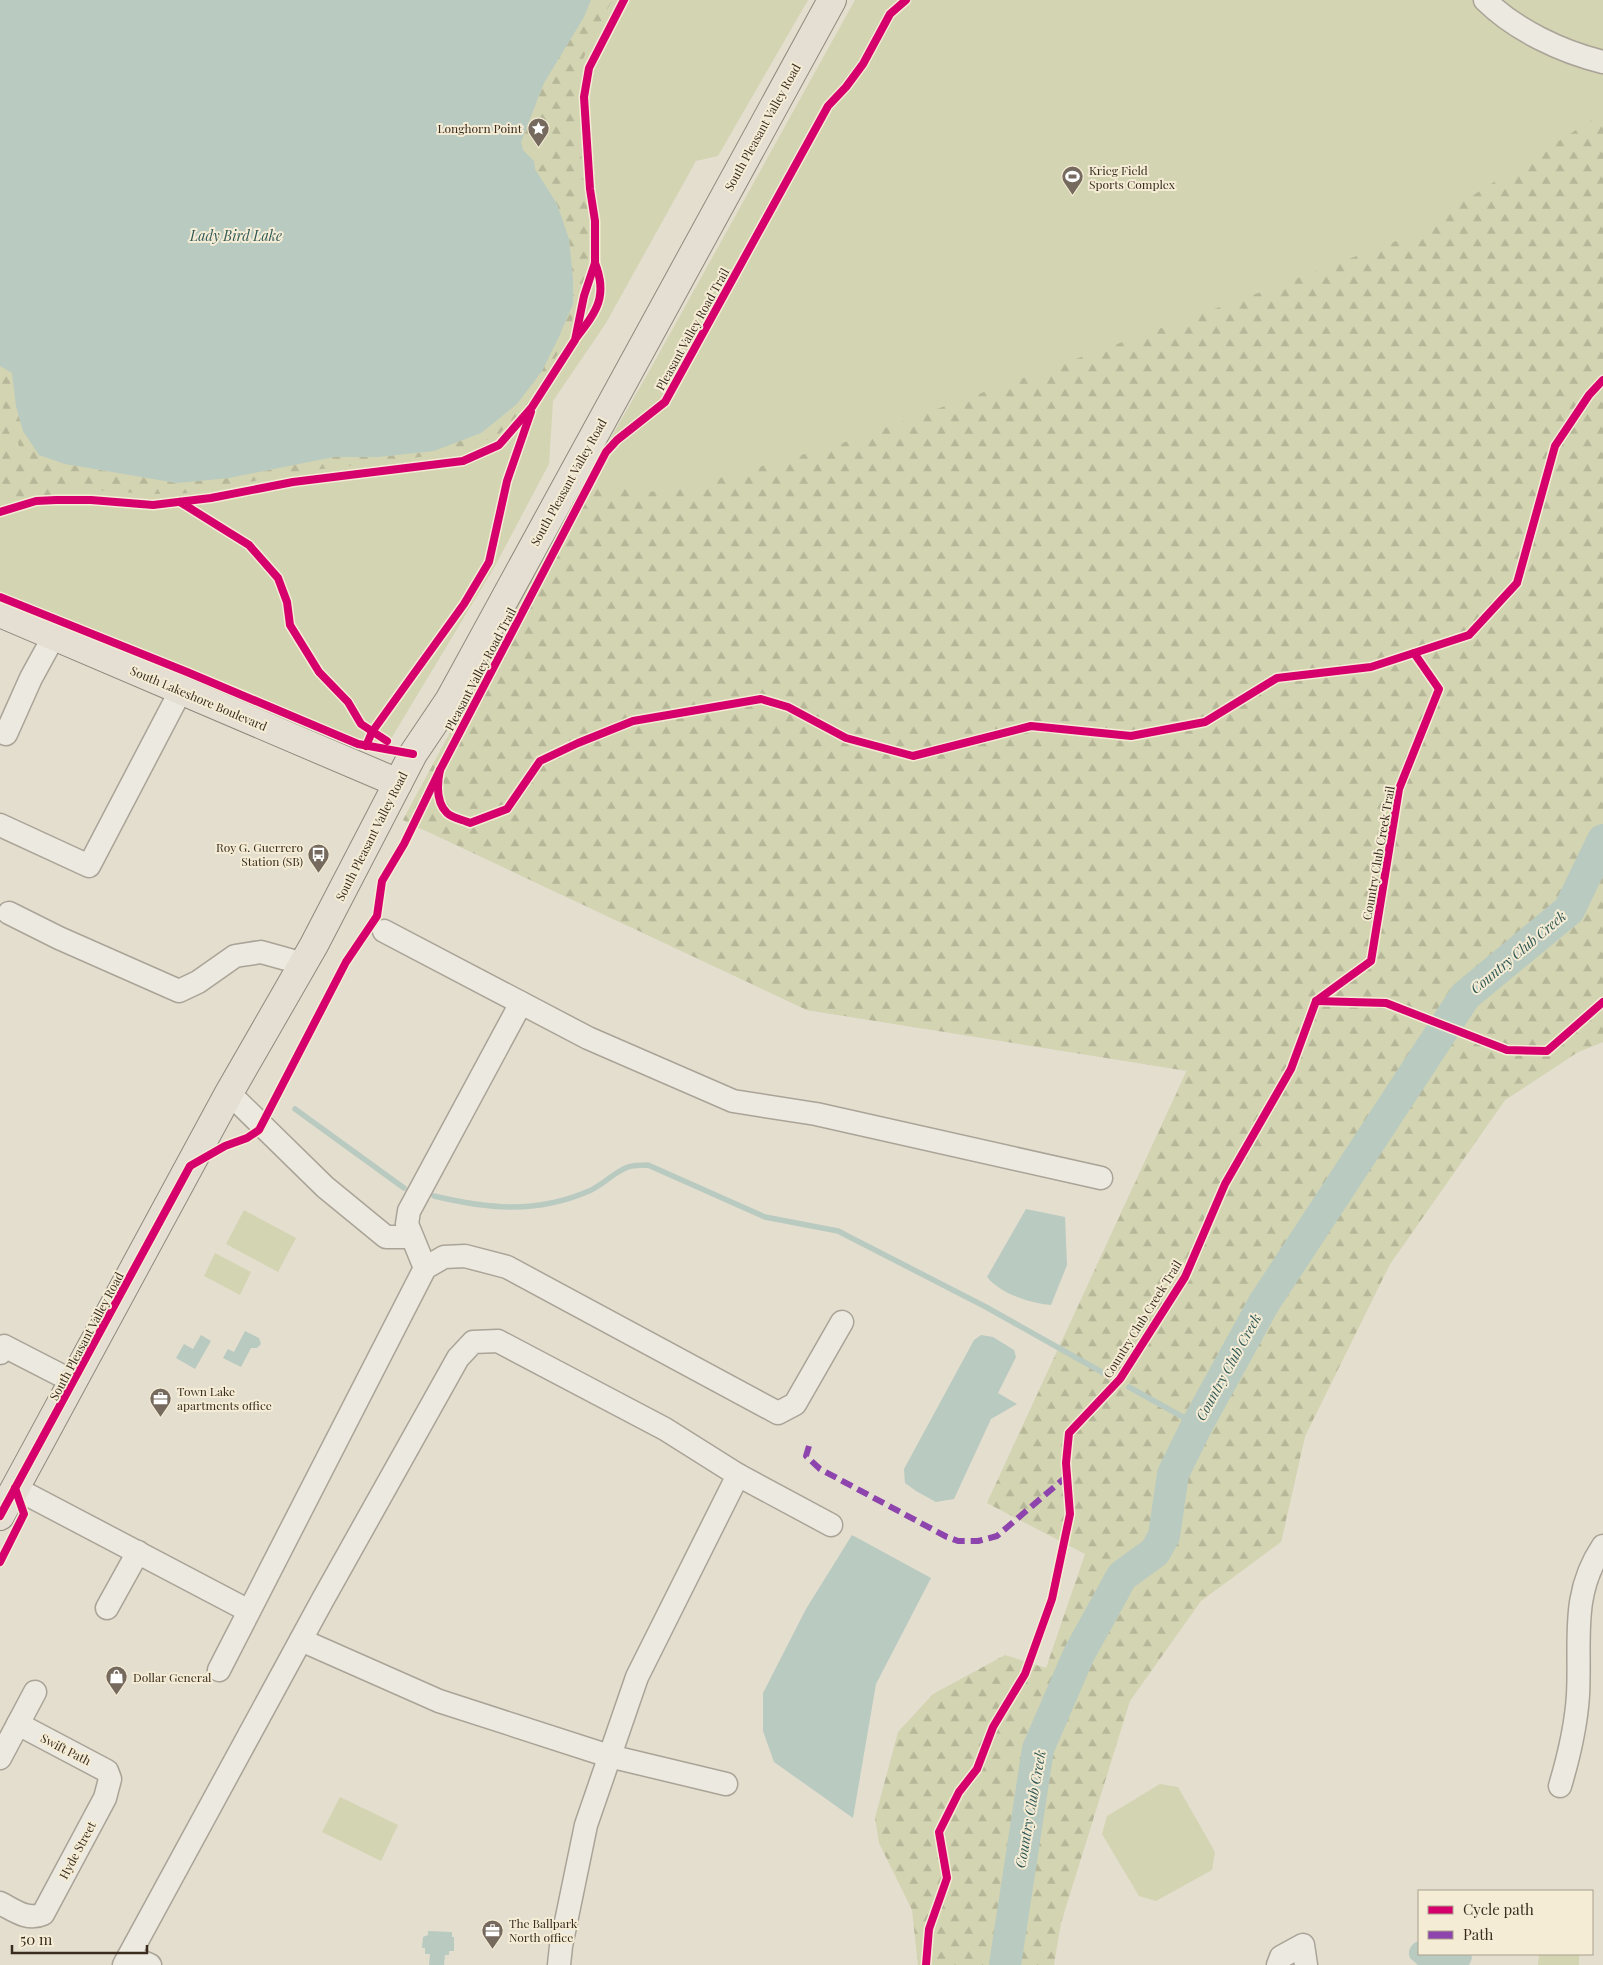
<svg xmlns="http://www.w3.org/2000/svg" width="1603" height="1965" font-family="'Playfair Display',serif">
  <style>
    .green { fill: #d3d4b2 }
    .forest { fill: url(#forest-firs) }
    .water { fill: #b9cac0 }
    .lines { fill: none; stroke-linecap: round; stroke-linejoin: round }
    .stream { stroke: #b9cac0; stroke-width: 5.5 }
    .river { stroke: #b9cac0; stroke-width: 32 }
    .minor-casing { stroke: #aaa397; stroke-width: 25 }
    .major-casing { stroke: #8f897e; stroke-width: 30 }
    .minor { stroke: #ece9e0; stroke-width: 22 }
    .major { stroke: #e4dfd2; stroke-width: 28 }
    .quiet { stroke: #8e44ad; stroke-width: 6; stroke-dasharray: 12 6; stroke-linecap: butt }
    .cycleway-casing { stroke: #f5ecd5; stroke-width: 11 }
    .cycleway { stroke: #d6006c; stroke-width: 8 }
    .labels { text-anchor: middle; dominant-baseline: central; stroke-width: 4; stroke-linejoin: round; paint-order: stroke }
    .street-label { font-size: 12px; fill: #392c1f; stroke: #f5ecd5 }
    .poi-label { font-size: 12px; fill: #392c1f; stroke: #f5ecd5; text-anchor: start }
    .water-label { font-size: 14px; font-style: italic; fill: #2f5856; stroke: #f5ecd5 }
  </style>
  <defs>
    <pattern id="forest-firs" width="22" height="20" patternUnits="userSpaceOnUse" patternTransform="scale(1.25)"><rect width="22" height="20" fill="#d3d4b2"/><path d="M5 1l3.5 6h-7zM16 11l3.5 6h-7z" fill="#b6b699"/></pattern>
  </defs>
  <rect width="100%" height="100%" fill="#e4decf"/>
  <!-- green -->
  <g class="green">
    <polygon points="587,0 808,0 718,156 696,161 606,323 553,401 549,464 495,566 389,742 361,742 0,592 0,352 510,147"/>
    <polygon points="855,0 1603,0 1603,1042 1578,1052 1505,1100 1390,1264 1305,1436 1281,1542 987,1503 1187,1070 807,1010 403,820 584,484 651,368"/>
    <polygon points="244,1210 296,1238 278,1272 226,1244"/>
    <polygon points="215,1253 251,1272 240,1295 204,1276"/>
    <polygon points="1160,1784 1178,1787 1215,1852 1212,1870 1156,1901 1139,1896 1102,1834 1107,1816"/>
    <polygon points="340,1797 398,1825 381,1861 322,1832"/>
    <polygon points="1539,1954 1579,1954 1579,1965 1538,1965"/>
  </g>
  <!-- forest -->
  <g class="forest">
    <path d="M591,0H612L582,61L576,95L583,176V180H580C567,173 547,161 547,144L540,136L534,135L521,142L544,83L584,17Z"/>
    <polygon points="1603,113 1603,1042 1578,1052 1505,1100 1390,1264 1305,1436 1281,1542 1201,1601 1130,1701 1061,1923 1054,1965 918,1965 912,1910 879,1843 875,1818 898,1732 933,1694 1005,1655 1046,1668 1085,1554 987,1503 1187,1071 807,1010 403,820 584,484 666,493 837,445 1253,295 1407,237"/>
    <path d="M544,163C555,174 564,182 577,189C580,191 584,193 586,196C595,217 588,278 579,299L576,300L572,321L574,324L573,329L524,409L497,436L462,449L420,457L305,471L194,493L154,494L91,490L55,484L20,448L3,408L0,366L12,373L16,406L23,431L39,455L65,464L177,483L229,478L334,457H378L434,451L517,404L542,371L557,341L573,304V279L569,239L557,204L536,170Z"/>
    <polygon points="0,412 16,448 56,494 10,501 0,499"/>
  </g>
  <!-- water -->
  <g class="water">
    <polygon points="0,0 591,0 584,17 544,83 521,142 523,150 534,161 535,169 557,204 569,239 573,279 573,304 557,341 542,371 517,404 481,433 434,451 378,457 334,457 229,478 177,483 65,464 39,455 23,431 16,406 12,373 0,366"/>
    <path d="M1026,1209L1065,1217L1067,1265L1051,1305C1030,1303 1001,1294 987,1277Z"/>
    <polygon points="245,1331 259,1338 261,1344 257,1348 251,1348 241,1367 223,1358 228,1349 234,1352"/>
    <polygon points="201,1335 211,1341 195,1369 176,1358 184,1344 193,1349"/>
    <polygon points="981,1335 993,1337 1014,1350 1016,1357 998,1393 1017,1404 991,1419 954,1499 936,1502 916,1491 905,1483 904,1469 974,1340"/>
    <polygon points="852,1535 931,1578 876,1684 853,1818 774,1762 763,1731 763,1693 806,1609"/>
    <polygon points="428,1931 452,1932 452,1937 454,1937 454,1951 449,1951 449,1955 445,1955 444,1965 429,1965 430,1954 425,1954 425,1948 422,1948 423,1937 428,1935"/>
    <path d="M1419,1941V1954H1471L1472,1958L1469,1965H1418L1410,1958C1407,1951 1411,1943 1419,1941Z"/>
  </g>
  <g class="lines">
    <!-- stream -->
    <g class="stream">
      <polyline points="295,1109 404,1188"/>
      <path d="M434,1196C488,1209 536,1214 589,1191C603,1185 614,1172 628,1167C634,1165 642,1165 648,1165L765,1217L838,1231L986,1307L1107,1375"/>
      <polyline points="1129,1387 1197,1425"/>
    </g>
    <!-- river -->
    <polyline class="river" points="1005,1965 1038,1749 1079,1654 1122,1576 1155,1552 1164,1536 1173,1474 1197,1425 1264,1303 1465,996 1569,910 1603,840"/>
    <defs>
      <g id="minor">
        <path d="M1485,0C1515,30 1562,52 1603,62"/>
        <polyline points="6,734 31,678 54,636"/>
        <polyline points="0,825 89,866 181,690"/>
        <polyline points="9,913 59,938 179,991 198,982 235,956 261,952 304,964"/>
        <polyline points="384,931 588,1038 733,1101 816,1114 1101,1178"/>
        <polyline points="229,1093 325,1187 386,1237 411,1237"/>
        <polyline points="425,1268 407,1224 409,1211 521,1003"/>
        <polyline points="0,1353 4,1346 74,1382"/>
        <polyline points="15,1488 249,1611"/>
        <polyline points="107,1608 138,1552"/>
        <polyline points="301,1640 439,1701 609,1756 726,1784"/>
        <polyline points="219,1670 425,1268 444,1257 465,1256 507,1267 778,1413 795,1404 842,1322"/>
        <polyline points="0,1758 35,1692"/>
        <path d="M1560,1786C1569,1756 1576,1727 1578,1695C1581,1640 1570,1595 1603,1546"/>
        <path d="M0,1903C14,1910 27,1921 43,1914L105,1798L110,1779L107,1771L18,1724"/>
        <polyline points="129,1956 150,1965"/>
        <polyline points="124,1965 322,1601 458,1358 473,1342 498,1341 665,1429 738,1475 831,1525"/>
        <polyline points="559,1965 561,1946 586,1825 637,1677 738,1475"/>
        <polyline points="1278,1965 1281,1957 1303,1945 1306,1965"/>
      </g>
      <g id="major">
        <polyline points="0,613 398,783"/>
        <polyline points="0,1516 229,1093 314,945 413,754 450,699 832,0"/>
      </g>
    </defs>
    <!-- minor casing -->
    <use href="#minor" class="minor-casing"/>
    <!-- major casing -->
    <use href="#major" class="major-casing"/>
    <!-- minor -->
    <use href="#minor" class="minor"/>
    <!-- major -->
    <use href="#major" class="major"/>
    <!-- quiet -->
    <polyline class="quiet" points="809,1446 806,1456 820,1469 947,1537 958,1541 978,1541 997,1536 1067,1476"/>
    <defs>
      <g id="cycleway">
        <path d="M576,338C597,311 608,296 595,263"/>
        <polyline points="180,502 249,545 278,578 287,602 290,625 319,672 348,702 361,724 387,741"/>
        <polyline points="0,512 36,501 56,500 91,500 153,505 211,498 293,482 463,461 499,445 532,407 575,340 584,296 595,263 595,221 590,189 584,97 589,68 624,0"/>
        <polyline points="0,597 187,672 358,744 413,754"/>
        <polyline points="1414,653 1469,635 1517,583 1555,446 1589,395 1603,380"/>
        <polyline points="366,746 372,732 464,604 489,562 507,481 531,412"/>
        <path d="M440,770C437,784 436,802 447,813C452,818 464,820 470,823L507,809L540,761L578,743L633,721L761,699L788,707L846,738L913,756L1031,726L1131,736L1205,722L1277,678L1371,667L1414,653L1439,689L1399,789L1371,961L1316,1001L1291,1069L1225,1184L1185,1277L1120,1379L1069,1433L1066,1463L1070,1514L1052,1599L1025,1674L993,1727L977,1769L959,1792L939,1832L947,1878L929,1929L926,1965"/>
        <polyline points="1316,1001 1386,1003 1507,1050 1547,1051 1603,1002"/>
        <polyline points="0,1516 190,1166 225,1146 247,1138 259,1130 346,962 377,916 382,881 404,844 440,770 606,452 617,440 665,402 828,106 846,87 863,64 890,14 906,0"/>
        <polyline points="0,1562 24,1514 15,1488"/>
      </g>
    </defs>
    <!-- cycleway casing -->
    <use href="#cycleway" class="cycleway-casing"/>
    <!-- cycleway -->
    <use href="#cycleway" class="cycleway"/>
  </g>
  <!-- icons -->
  <defs>
    <symbol id="sight-pin" viewBox="-11 -11 22 30"><path d="M0 17L-7.5 6A9.5 9.5 0 1 1 7.5 6Z" fill="#756a5d" stroke="#f5ecd5"/><path d="M0-6L1.8-2.2L6-1.7L2.9 1.2L3.7 5.4L0 3.3L-3.7 5.4L-2.9 1.2L-6-1.7L-1.8-2.2Z" fill="#fff"/></symbol>
    <symbol id="stadium-pin" viewBox="-11 -11 22 30"><path d="M0 17L-7.5 6A9.5 9.5 0 1 1 7.5 6Z" fill="#756a5d" stroke="#f5ecd5"/><path d="M0-5a6.5 5 0 1 0 0 10a6.5 5 0 1 0 0-10ZM-3.5-1.8h7v3.6h-7Z" fill="#fff"/></symbol>
    <symbol id="bus-pin" viewBox="-11 -11 22 30"><path d="M0 17L-7.5 6A9.5 9.5 0 1 1 7.5 6Z" fill="#756a5d" stroke="#f5ecd5"/><path d="M-5-6H5V4H4V6H2V4H-2V6H-4V4H-5ZM-3.5-4V0h7V-4ZM-3.5 1.2v1.5H-2V1.2ZM2 1.2v1.5H3.5V1.2Z" fill="#fff"/></symbol>
    <symbol id="office-pin" viewBox="-11 -11 22 30"><path d="M0 17L-7.5 6A9.5 9.5 0 1 1 7.5 6Z" fill="#756a5d" stroke="#f5ecd5"/><path d="M-6-3h4V-5.5h4V-3h4V5H-6ZM-1-4.5V-3h2v-1.5ZM-6 0V1H6V0Z" fill="#fff"/></symbol>
    <symbol id="shop-pin" viewBox="-11 -11 22 30"><path d="M0 17L-7.5 6A9.5 9.5 0 1 1 7.5 6Z" fill="#756a5d" stroke="#f5ecd5"/><path d="M-5-2.5h2.3a2.7 3.5 0 0 1 5.4 0H5L5.5 6h-11ZM-1.5-2.5h3a1.5 2.3 0 0 0-3 0Z" fill="#fff"/></symbol>
  </defs>
  <g fill-rule="evenodd">
    <use href="#sight-pin" x="526" y="116" width="25" height="34"/>
    <use href="#stadium-pin" x="1060" y="164" width="25" height="34"/>
    <use href="#bus-pin" x="306" y="842" width="25" height="34"/>
    <use href="#office-pin" x="148" y="1386" width="25" height="34"/>
    <use href="#shop-pin" x="104" y="1664" width="25" height="34"/>
    <use href="#office-pin" x="480" y="1918" width="25" height="34"/>
  </g>
  <g class="labels">
    <!-- street labels -->
    <g class="street-label">
      <text transform="translate(762 127) rotate(-61)">South Pleasant Valley Road</text>
      <text transform="translate(692 329) rotate(-61)">Pleasant Valley Road Trail</text>
      <text transform="translate(568 482) rotate(-61)">South Pleasant Valley Road</text>
      <text transform="translate(480 669) rotate(-62)">Pleasant Valley Road Trail</text>
      <text transform="translate(199 698) rotate(23)">South Lakeshore Boulevard</text>
      <text transform="translate(371 836) rotate(-63)">South Pleasant Valley Road</text>
      <text transform="translate(1378 853) rotate(-80)">Country Club Creek Trail</text>
      <text transform="translate(1142 1319) rotate(-58)">Country Club Creek Trail</text>
      <text transform="translate(86 1336) rotate(-62)">South Pleasant Valley Road</text>
      <text transform="translate(66 1749) rotate(27)">Swift Path</text>
      <text transform="translate(77 1850) rotate(-62)">Hyde Street</text>
    </g>
    <!-- poi labels -->
    <g class="poi-label">
      <text x="522" y="128" text-anchor="end">Longhorn Point</text>
      <text x="1089" y="170">Krieg Field<tspan x="1089" dy="14">Sports Complex</tspan></text>
      <text x="303" y="847" text-anchor="end">Roy G. Guerrero<tspan x="303" dy="14">Station (SB)</tspan></text>
      <text x="177" y="1391">Town Lake<tspan x="177" dy="14">apartments office</tspan></text>
      <text x="133" y="1677">Dollar General</text>
      <text x="509" y="1923">The Ballpark<tspan x="509" dy="14">North office</tspan></text>
    </g>
    <!-- water labels -->
    <g class="water-label">
      <text x="236" y="235">Lady Bird Lake</text>
      <text transform="translate(1518 952) rotate(-40)">Country Club Creek</text>
      <text transform="translate(1228 1367) rotate(-61)">Country Club Creek</text>
      <text transform="translate(1030 1809) rotate(-80)">Country Club Creek</text>
    </g>
  </g>
  <!-- legend -->
  <rect x="1418" y="1890" width="175" height="65" fill="#f5ecd5" stroke="#aa9f8c"/>
  <rect x="1428" y="1906" width="25" height="8" fill="#d6006c" stroke="#aa9f8c"/>
  <text x="1463" y="1915" font-size="15" fill="#392c1f">Cycle path</text>
  <rect x="1428" y="1931" width="25" height="8" fill="#8e44ad" stroke="#aa9f8c"/>
  <text x="1463" y="1940" font-size="15" fill="#392c1f">Path</text>
  <!-- scale -->
  <path d="M12 1945v8h135v-8" fill="none" stroke="#392c1f" stroke-width="2.5"/>
  <text x="20" y="1945" font-size="15" fill="#392c1f" stroke="#f5ecd5" stroke-width="4" paint-order="stroke">50 m</text>
</svg>
